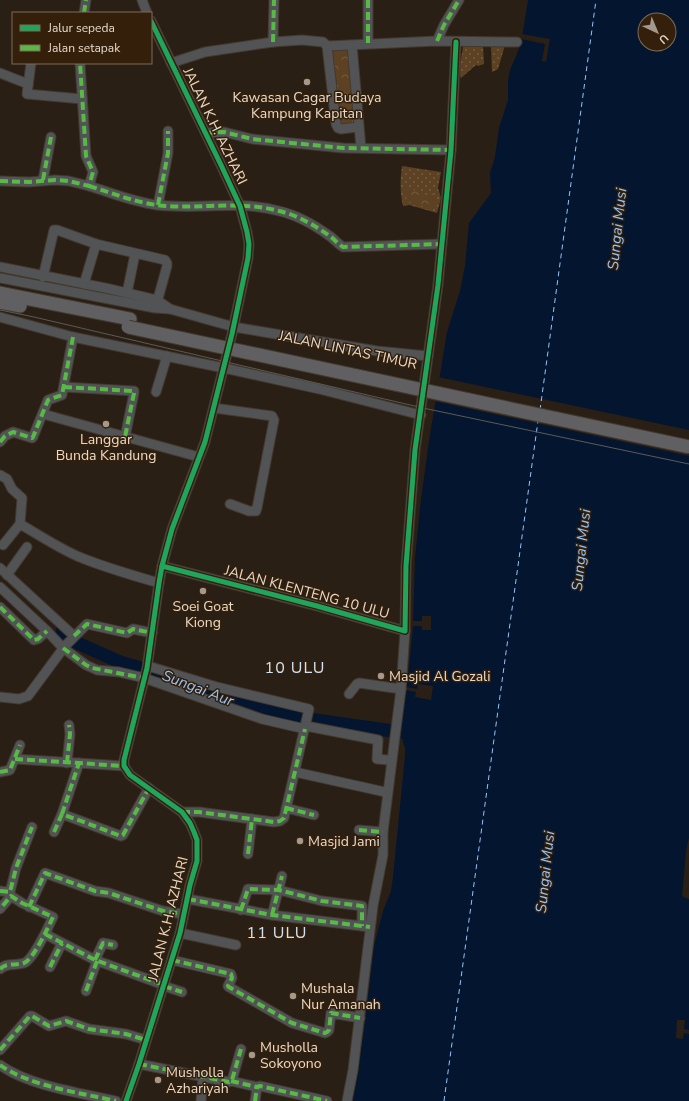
<svg xmlns="http://www.w3.org/2000/svg" width="689" height="1101" font-family="'Nunito Sans',sans-serif">
  <style>
    .grass { fill: url(#grass-dots) }
    .forest { fill: url(#forest-crowns) }
    .water { fill: #04152f; fill-rule: evenodd }
    .pier { fill: #2a1f14 }
    .lines { fill: none; stroke-linecap: round; stroke-linejoin: round }
    .river { stroke: #04152f; stroke-width: 13 }
    .ferry { stroke: #96c4fb; stroke-width: 1; stroke-dasharray: 5 4; stroke-linecap: butt }
    .minor-casing { stroke: #43392f; stroke-width: 11 }
    .highway-casing { stroke: #43392f; stroke-width: 15 }
    .minor { stroke: #525355; stroke-width: 9 }
    .highway { stroke: #606062; stroke-width: 13 }
    .tram { stroke: #5d5a56; stroke-width: 1 }
    .highway-bridge-casing { stroke: #43392f; stroke-width: 15; stroke-linecap: butt }
    .highway-bridge { stroke: #606062; stroke-width: 13 }
    .quiet { stroke: #58b947; stroke-width: 4; stroke-dasharray: 8 4; stroke-linecap: butt }
    .cycleway-casing { stroke: #34200a; stroke-width: 8 }
    .cycleway { stroke: #20a55d; stroke-width: 5 }
    .poi-dot { fill: #a5988c; stroke: #34200a; stroke-width: 1.5 }
    .labels { text-anchor: middle; dominant-baseline: central; stroke-width: 3; stroke-linejoin: round; paint-order: stroke }
    .poi-label { font-size: 14px; fill: #e7d9cc; stroke: #34200a; text-anchor: start }
    .street-label { font-size: 14px; fill: #e7d9cc; stroke: #34200a }
    .water-label { font-size: 15px; font-style: italic; fill: #96c4fb; stroke: #34200a }
    .quarter-label { font-size: 16px; letter-spacing: 1px; fill: #cee3fb; stroke: #34200a }
  </style>
  <defs>
    <pattern id="grass-dots" width="8" height="8" patternUnits="userSpaceOnUse"><rect width="8" height="8" fill="#5d4123"/><path d="M2 2h.1M6 6h.1" fill="none" stroke="#745c42" stroke-width="1.8" stroke-linecap="round"/></pattern>
    <pattern id="forest-crowns" width="20" height="18" patternUnits="userSpaceOnUse"><rect width="20" height="18" fill="#5d4123"/><path d="M2 6a3 3 0 1 1 6 0M12 15a3 3 0 1 1 6 0" fill="none" stroke="#745c42"/></pattern>
  </defs>
  <rect width="100%" height="100%" fill="#2a1f14"/>
  <!-- grass -->
  <g class="grass">
    <path d="M463,45L483,46L484,64L478,66L476,65L461,78C456,69 463,56 463,45Z"/>
    <polygon points="505,45 498,69 492,72 491,47"/>
    <path d="M402,166L441,172L438,188L441,198L437,213L409,205L403,206C400,192 400,181 402,166Z"/>
  </g>
  <!-- forest -->
  <g class="forest">
    <polygon points="348,48 355,123 340,125 330,51"/>
    <polygon points="404,188 414,190 425,199 428,192 433,194 436,200 432,207 425,207 407,201"/>
  </g>
  <!-- water -->
  <path class="water" d="M528,0H689V837L686,852L682,895L683,897L689,899V1101H352L364,1030L374,946L383,911L391,891L393,877L405,756V748L400,732V726L407,687L413,626L415,558L421,499L429,441L447,332L460,291L465,266L469,223L491,193L490,173L495,157L499,128L508,100V81L510,70L521,44ZM645,20H669V44H645Z"/>
  <!-- pier -->
  <g class="pier">
    <polygon points="522,34 550,39 546,62 542,61 545,44 521,39"/>
    <polygon points="438,377 689,430 689,456 434,401"/>
    <polygon points="422,616 431,616 431,630 422,630 422,626 413,626 413,621 422,621"/>
    <polygon points="418,684 433,686 431,700 415,697 416,692 406,690 407,687 417,689"/>
    <polygon points="677,1020 685,1020 684,1029 689,1030 689,1034 684,1033 683,1039 676,1038"/>
  </g>
  <g class="lines">
    <!-- river -->
    <g class="river">
      <polyline points="62,631 75,642 120,662 158,673"/>
      <polyline points="179,678 245,705 287,716 400,732"/>
    </g>
    <!-- ferry -->
    <g class="ferry">
      <polyline points="540,410 596,0"/>
      <polyline points="444,1101 538,421"/>
    </g>
    <defs>
      <g id="minor">
        <polyline points="142,0 147,13"/>
        <polyline points="368,0 368,43"/>
        <polyline points="84,13 86,0"/>
        <polyline points="437,41 444,25 459,0"/>
        <polyline points="273,42 274,0"/>
        <polyline points="352,45 361,148"/>
        <polyline points="327,46 437,41 517,42"/>
        <polyline points="31,63 27,94 82,99"/>
        <polyline points="171,63 205,52 273,42 302,40 323,42 327,46 336,124 338,128 341,129 358,127"/>
        <polyline points="0,73 28,84"/>
        <polyline points="206,133 224,132 252,139 343,148 451,150"/>
        <polyline points="43,180 51,137"/>
        <polyline points="0,181 29,182 55,180 69,181 89,186 93,172 86,156 80,63"/>
        <path d="M89,186C112,193 134,202 157,205C197,210 240,200 279,211C297,215 316,226 331,237C335,240 338,244 343,247L441,244"/>
        <polyline points="158,205 168,153 168,131"/>
        <polyline points="0,267 110,289 157,300 170,309"/>
        <polyline points="43,277 54,230 57,230 96,244"/>
        <polyline points="0,278 155,308 170,309 234,327 377,351 428,356"/>
        <polyline points="84,284 96,244 165,260 167,263 167,266 156,306"/>
        <polyline points="127,293 135,254"/>
        <polyline points="0,317 73,337 224,368 319,389 421,415"/>
        <polyline points="64,387 134,391 134,393 125,437"/>
        <polyline points="156,392 167,356"/>
        <polyline points="214,408 272,416 274,420 257,508 256,511 249,511 230,504"/>
        <polyline points="43,414 199,457"/>
        <polyline points="0,442 5,436 13,432 32,438 33,437 48,400 62,395 73,337"/>
        <path d="M0,475L7,479L12,489L22,498L20,524C39,535 57,547 77,556C103,567 131,575 159,583"/>
        <polyline points="3,545 20,524"/>
        <polyline points="162,566 317,606 405,631 406,566 415,450 438,285 451,150 456,42"/>
        <polyline points="0,568 74,636"/>
        <polyline points="7,575 27,547"/>
        <polyline points="0,587 47,631 63,648 86,665 97,670 119,672 144,678 262,719 305,729"/>
        <polyline points="0,607 34,640 38,639 47,631"/>
        <polyline points="148,666 217,687 309,709 284,818 280,821 274,822 199,812 182,812"/>
        <polyline points="349,694 357,684 359,683 401,689"/>
        <polyline points="0,697 19,699 28,696 65,646 87,624 127,633 133,629 152,633"/>
        <polyline points="306,726 378,740 377,759 388,760"/>
        <polyline points="15,759 124,766"/>
        <polyline points="67,763 70,734 69,725"/>
        <polyline points="0,772 10,770 20,745"/>
        <polyline points="295,772 385,792"/>
        <polyline points="286,808 314,815"/>
        <polyline points="62,814 79,763"/>
        <polyline points="359,830 383,832"/>
        <polyline points="54,832 62,814 121,836 123,835 149,788"/>
        <polyline points="248,854 252,819"/>
        <polyline points="0,891 10,892 16,868 32,827"/>
        <polyline points="188,899 272,915 370,927"/>
        <polyline points="29,907 45,873 95,891 109,893 163,911 183,914"/>
        <polyline points="241,910 248,889 279,890 322,901 362,906 362,926"/>
        <polyline points="272,915 282,876"/>
        <polyline points="180,933 236,945"/>
        <polyline points="45,934 95,960 164,985"/>
        <polyline points="95,960 103,943 113,945"/>
        <polyline points="172,960 231,974 232,978 228,986 229,987 292,1023 325,1033 327,1032 329,1030 331,1013 360,1018"/>
        <polyline points="50,967 62,943"/>
        <path d="M0,969C8,962 15,966 24,963C33,960 49,926 53,917L22,903L11,896L0,909"/>
        <polyline points="164,986 182,992"/>
        <polyline points="86,991 97,961"/>
        <polyline points="0,1050 30,1016 32,1016 49,1026 66,1021 89,1029 126,1034 146,1040"/>
        <polyline points="139,1064 229,1082 232,1080 241,1049"/>
        <path d="M0,1065C29,1086 81,1093 116,1101"/>
        <polyline points="231,1081 257,1087"/>
        <polyline points="126,1101 139,1064 180,933 190,885 197,861 197,840 194,832 190,823 182,812 130,775 124,766 124,760 147,668 159,583 162,566 172,529 205,442 232,334 248,258 249,244 247,232 240,206 221,165 151,21"/>
        <polyline points="201,1101 203,1077"/>
        <polyline points="255,1101 257,1087 260,1086 327,1101"/>
        <polyline points="347,1101 353,1070 373,906 383,855 383,832 401,689 405,631"/>
      </g>
      <g id="highway">
        <polyline points="0,293 130,319"/>
        <polyline points="0,302 20,306"/>
      </g>
    </defs>
    <!-- minor casing -->
    <use href="#minor" class="minor-casing"/>
    <!-- highway casing -->
    <use href="#highway" class="highway-casing"/>
    <!-- minor -->
    <use href="#minor" class="minor"/>
    <!-- highway -->
    <use href="#highway" class="highway"/>
    <!-- tram -->
    <polyline class="tram" points="0,310 34,317 423,408 689,464"/>
    <defs>
      <polyline id="highway-bridge" points="128,327 689,447"/>
    </defs>
    <!-- highway-bridge casing -->
    <use href="#highway-bridge" class="highway-bridge-casing"/>
    <!-- highway-bridge -->
    <use href="#highway-bridge" class="highway-bridge"/>
    <!-- quiet -->
    <g class="quiet">
      <polyline points="368,0 368,43"/>
      <polyline points="84,13 86,0"/>
      <polyline points="437,41 444,25 459,0"/>
      <polyline points="273,42 274,0"/>
      <polyline points="206,133 224,132 252,139 343,148 451,150"/>
      <polyline points="43,180 51,137"/>
      <polyline points="0,181 29,182 55,180 69,181 89,186 93,172 86,156 80,63"/>
      <path d="M89,186C112,193 134,202 157,205C197,210 240,200 279,211C297,215 316,226 331,237C335,240 338,244 343,247L441,244"/>
      <polyline points="158,205 168,153 168,131"/>
      <polyline points="64,387 134,391 134,393 125,437"/>
      <polyline points="0,442 5,436 13,432 32,438 33,437 48,400 62,395 73,337"/>
      <polyline points="0,607 34,640 38,639 47,631"/>
      <polyline points="74,636 87,624 127,633 133,629 152,633"/>
      <polyline points="63,648 86,665 92,668 144,678"/>
      <polyline points="15,759 124,766"/>
      <polyline points="67,763 70,734 69,725"/>
      <polyline points="0,772 10,770 20,745"/>
      <polyline points="286,808 314,815"/>
      <polyline points="182,812 199,812 274,822 280,821 284,818 305,729"/>
      <polyline points="62,814 79,763"/>
      <polyline points="359,830 383,832"/>
      <polyline points="54,832 62,814 121,836 123,835 149,788"/>
      <polyline points="248,854 252,819"/>
      <polyline points="0,891 10,892 16,868 32,827"/>
      <polyline points="188,899 272,915 370,927"/>
      <polyline points="29,907 45,873 95,891 109,893 163,911 183,914"/>
      <polyline points="241,910 248,889 279,890 322,901 362,906 362,926"/>
      <polyline points="272,915 282,876"/>
      <polyline points="45,934 95,960 164,985"/>
      <polyline points="95,960 103,943 113,945"/>
      <polyline points="172,960 231,974 232,978 228,986 229,987 292,1023 325,1033 327,1032 329,1030 331,1013 360,1018"/>
      <polyline points="50,967 62,943"/>
      <path d="M0,969C8,962 15,966 24,963C33,960 49,926 53,917L22,903L11,896L0,909"/>
      <polyline points="164,986 182,992"/>
      <polyline points="86,991 97,961"/>
      <polyline points="0,1050 30,1016 32,1016 49,1026 66,1021 89,1029 126,1034 146,1040"/>
      <polyline points="139,1064 229,1082 232,1080 241,1049"/>
      <path d="M0,1065C29,1086 81,1093 116,1101"/>
      <polyline points="231,1081 257,1087"/>
      <polyline points="255,1101 257,1087 260,1086 327,1101"/>
    </g>
    <defs>
      <g id="cycleway">
        <polyline points="162,566 317,606 405,631 406,566 415,450 438,285 451,150 456,42"/>
        <polyline points="126,1101 139,1064 180,933 190,885 197,861 197,840 194,832 190,823 182,812 130,775 124,766 124,760 147,668 159,583 162,566 172,529 205,442 232,334 248,258 249,244 247,232 240,206 221,165 151,21"/>
      </g>
    </defs>
    <!-- cycleway casing -->
    <use href="#cycleway" class="cycleway-casing"/>
    <!-- cycleway -->
    <use href="#cycleway" class="cycleway"/>
  </g>
  <!-- markers -->
  <g class="poi-dot">
    <circle cx="307" cy="82" r="4"/>
    <circle cx="106" cy="424" r="4"/>
    <circle cx="203" cy="591" r="4"/>
    <circle cx="381" cy="676" r="4"/>
    <circle cx="300" cy="841" r="4"/>
    <circle cx="293" cy="996" r="4"/>
    <circle cx="252" cy="1055" r="4"/>
    <circle cx="158" cy="1080" r="4"/>
  </g>
  <g class="labels">
    <!-- poi labels -->
    <g class="poi-label">
      <text x="307" y="97" text-anchor="middle">Kawasan Cagar Budaya<tspan x="307" dy="16">Kampung Kapitan</tspan></text>
      <text x="106" y="439" text-anchor="middle">Langgar<tspan x="106" dy="16">Bunda Kandung</tspan></text>
      <text x="203" y="606" text-anchor="middle">Soei Goat<tspan x="203" dy="16">Kiong</tspan></text>
      <text x="389" y="676">Masjid Al Gozali</text>
      <text x="308" y="841">Masjid Jami</text>
      <text x="301" y="988">Mushala<tspan x="301" dy="16">Nur Amanah</tspan></text>
      <text x="260" y="1047">Musholla<tspan x="260" dy="16">Sokoyono</tspan></text>
      <text x="166" y="1072">Musholla<tspan x="166" dy="16">Azhariyah</tspan></text>
    </g>
    <!-- street labels -->
    <g class="street-label">
      <text transform="translate(215 126) rotate(64)">JALAN K.H. AZHARI</text>
      <text transform="translate(348 350) rotate(12)">JALAN LINTAS TIMUR</text>
      <text transform="translate(307 592) rotate(15)">JALAN KLENTENG 10 ULU</text>
      <text transform="translate(168 919) rotate(-76)">JALAN K.H. AZHARI</text>
    </g>
    <!-- water labels -->
    <g class="water-label">
      <text transform="translate(617 229) rotate(-84)">Sungai Musi</text>
      <text transform="translate(581 550) rotate(-84)">Sungai Musi</text>
      <text transform="translate(198 688) rotate(21)">Sungai Aur</text>
      <text transform="translate(545 872) rotate(-84)">Sungai Musi</text>
    </g>
    <!-- quarter labels -->
    <g class="quarter-label">
      <text x="295" y="668">10 ULU</text>
      <text x="277" y="933">11 ULU</text>
    </g>
  </g>
  <!-- legend -->
  <rect x="12" y="12" width="140" height="52" fill="#34200a" stroke="#7c6a58"/>
  <rect x="20" y="25" width="20" height="6" fill="#20a55d" stroke="#7c6a58"/>
  <text x="48" y="32" font-size="12" fill="#e7d9cc">Jalur sepeda</text>
  <rect x="20" y="45" width="20" height="6" fill="#58b947" stroke="#7c6a58"/>
  <text x="48" y="52" font-size="12" fill="#e7d9cc">Jalan setapak</text>
  <!-- north arrow -->
  <g transform="translate(657 32) rotate(136)"><circle r="19" fill="#34200a" stroke="#7c6a58"/>
  <path d="M0-3L7 15L0 10L-7 15Z" fill="#a5988c"/>
  <text y="-6" font-size="11" font-weight="bold" text-anchor="middle" fill="#e7d9cc">U</text>
  </g>
</svg>
